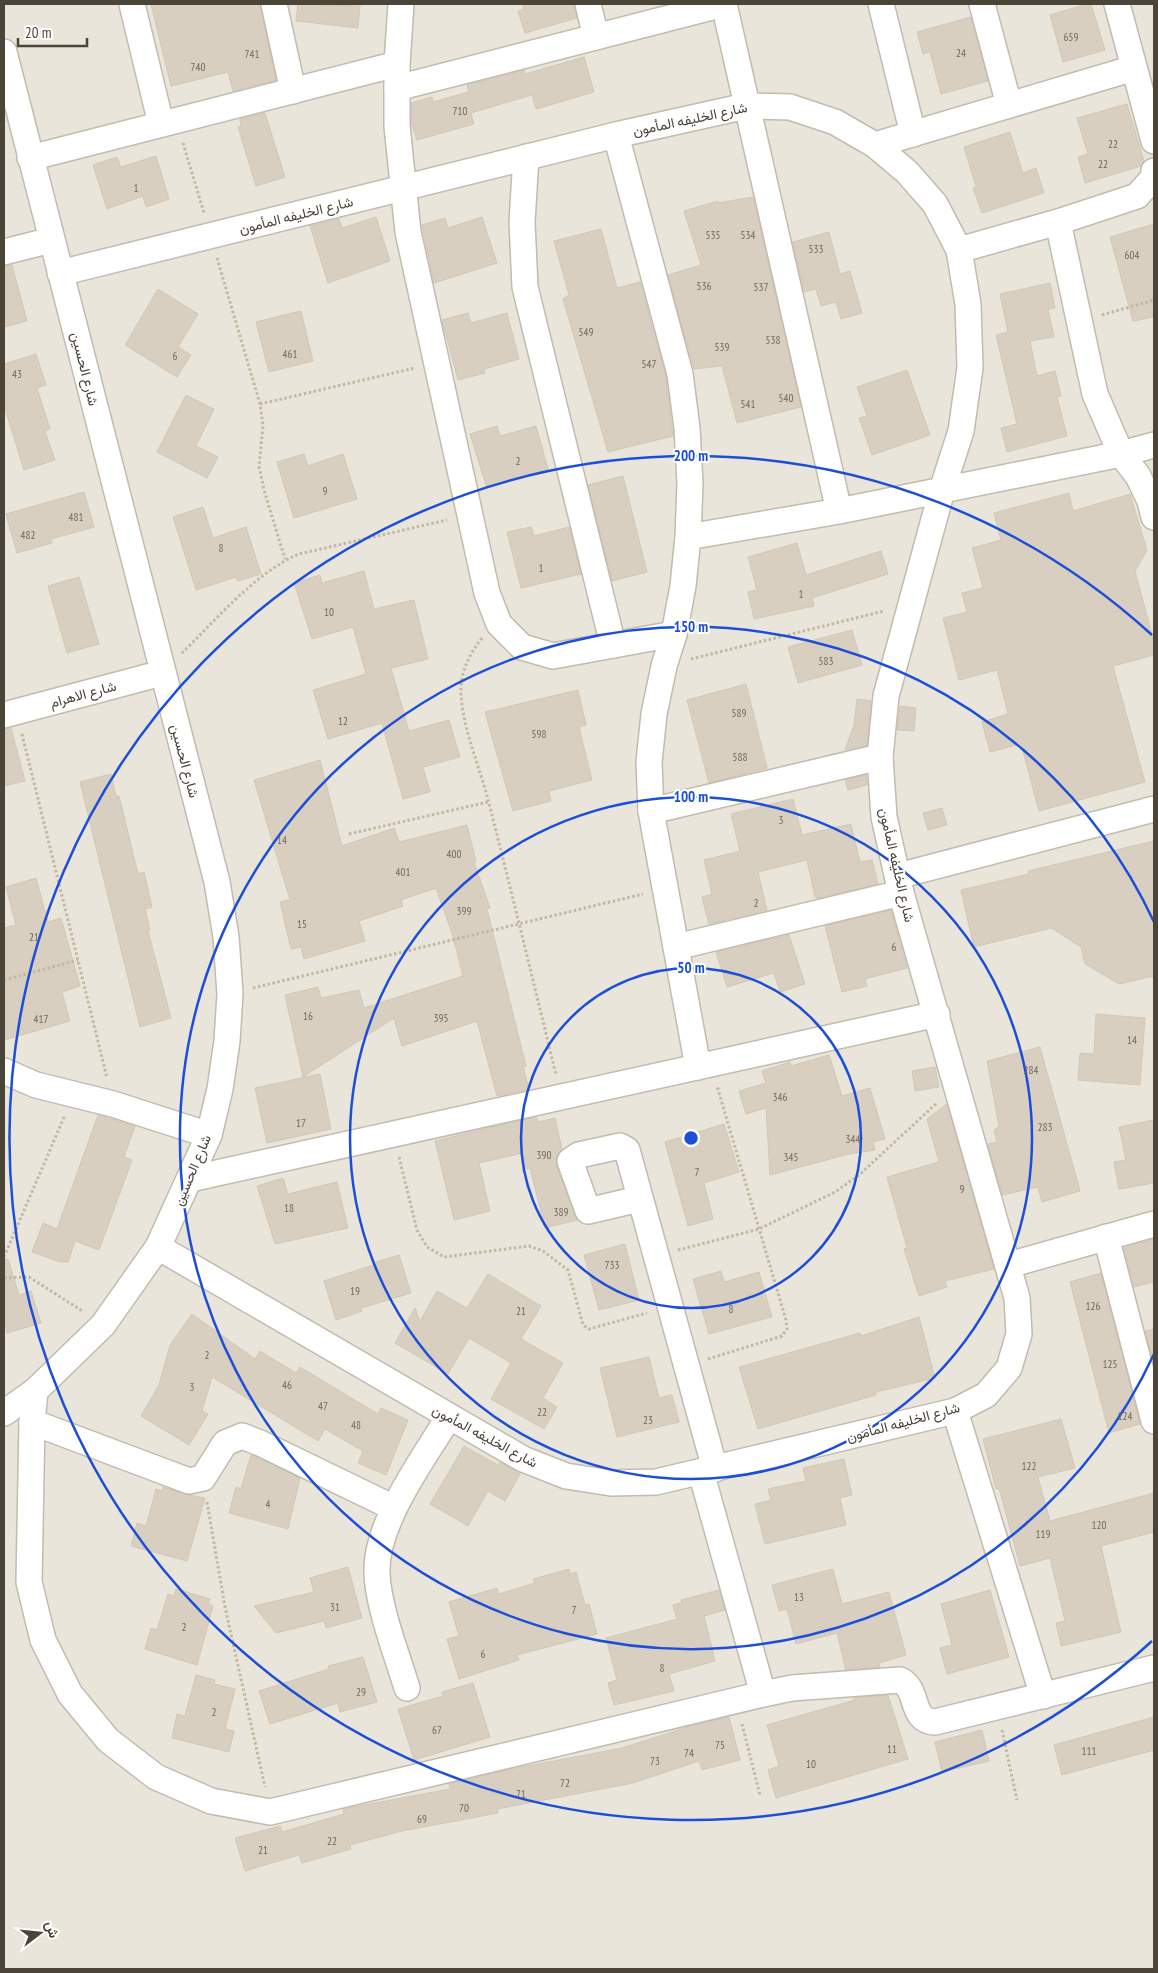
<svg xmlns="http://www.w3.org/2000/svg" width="1158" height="1973" font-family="'PT Sans Narrow',Vazirmatn,sans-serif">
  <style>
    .residential { fill: #eae5da }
    .building { fill: #d8cfc1; stroke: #d3c7b4 }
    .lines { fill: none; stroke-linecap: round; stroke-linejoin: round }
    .minor-casing { stroke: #c2bbae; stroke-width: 28 }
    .path { stroke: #c4b79f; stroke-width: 3; stroke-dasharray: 2.5 2.5; stroke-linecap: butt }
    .minor { stroke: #fff; stroke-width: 25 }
    .ring { fill: none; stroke: #1d4ed8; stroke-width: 2.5 }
    .labels { text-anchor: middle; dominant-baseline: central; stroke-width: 4; stroke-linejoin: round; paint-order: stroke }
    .number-label { font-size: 11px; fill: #6e675b }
    .street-label { font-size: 14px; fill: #4b4439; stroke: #fff }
    .centre { fill: #1d4ed8; stroke: #fff; stroke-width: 2.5 }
    .ring-label { font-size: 15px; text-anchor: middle; font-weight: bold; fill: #1d4ed8; stroke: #fff; stroke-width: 4; stroke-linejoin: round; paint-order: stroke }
  </style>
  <rect width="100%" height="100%" fill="#f6f3ec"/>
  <!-- residential -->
  <rect class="residential" x="4" y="4" width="1150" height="1965"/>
  <!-- building -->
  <g class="building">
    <polygon points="151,4 260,4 276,80 233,91 228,72 171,86"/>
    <polygon points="298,4 360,6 358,28 296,21"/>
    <polygon points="522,4 574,4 577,18 525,33 518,11 524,9"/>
    <polygon points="1087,4 1091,4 1105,50 1063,62 1050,15"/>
    <polygon points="971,17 988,81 941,94 930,52 923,54 917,32"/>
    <polygon points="584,57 594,92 536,109 532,95 471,113 474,124 417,140 411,122 411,103 432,97 433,102 469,92 467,85 524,70 525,74"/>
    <polygon points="1127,104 1144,161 1141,166 1085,183 1078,157 1088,154 1077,118"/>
    <polygon points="265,113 285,177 256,186 238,127 241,126 240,119"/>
    <polygon points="1010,132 1023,173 1036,168 1044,193 982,213 973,188 976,187 964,147"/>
    <polygon points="156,156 169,199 146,207 143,196 107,209 93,165 117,157 121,167"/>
    <polygon points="753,197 801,407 737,423 722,366 694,369 668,275 701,265 684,211 718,201 718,203"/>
    <polygon points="376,217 390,261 328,283 310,226 339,219 342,228"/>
    <polygon points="482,217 497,263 434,283 422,225 445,218 448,228"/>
    <polygon points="1154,224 1154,317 1133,321 1110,237"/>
    <polygon points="601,229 617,288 640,282 666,377 673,436 608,452 563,299 569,295 554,241"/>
    <polygon points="829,232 840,274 850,271 862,313 841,319 836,302 821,306 816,289 804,292 793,242"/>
    <polygon points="12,265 27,321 4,327 4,266"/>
    <polygon points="1050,283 1055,308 1048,309 1054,337 1030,341 1037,376 1055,371 1061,396 1057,397 1067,436 1007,452 1001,428 1017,424 996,335 1008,332 1000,294"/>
    <polygon points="158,289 198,314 178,347 191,355 177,377 125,345"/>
    <polygon points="301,311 313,361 269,372 256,322"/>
    <polygon points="468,313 471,323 507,313 519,359 484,369 485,373 458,380 442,320"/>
    <polygon points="36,354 46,385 37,388 50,429 45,431 55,460 24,470 4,405 4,364"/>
    <polygon points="907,370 930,435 872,455 859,418 867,416 857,387"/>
    <polygon points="186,395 214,409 196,446 218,457 207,478 157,452"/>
    <polygon points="497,426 500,436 536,426 548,469 487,488 470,434"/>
    <polygon points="304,454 308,466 343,454 357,499 294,518 277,462"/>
    <polygon points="623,476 647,572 612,581 588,485"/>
    <polygon points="84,492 94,527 51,539 52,543 17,553 6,514"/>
    <polygon points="1069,493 1073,511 1130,494 1147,550 1135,571 1154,642 1154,655 1113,666 1145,782 1039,811 1021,744 990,752 982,722 1008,714 997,670 959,680 943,618 967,612 962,593 983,588 972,548 1001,540 994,513"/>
    <polygon points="203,507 213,538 246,527 261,574 238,581 236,577 196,590 173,517"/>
    <polygon points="531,527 534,536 569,527 581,574 521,588 507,532"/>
    <polygon points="797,543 806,575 881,551 888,574 812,598 814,606 754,619 748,592 757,590 748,557"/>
    <polygon points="364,571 374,609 414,600 428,659 391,668 409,731 449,720 460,757 423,767 430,792 403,799 382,723 328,739 313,690 366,674 353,627 312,639 294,583 320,575 322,583"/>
    <polygon points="79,577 99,644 67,653 48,586"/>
    <polygon points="852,630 862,665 798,683 788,647"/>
    <polygon points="746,684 767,768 709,783 687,700"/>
    <polygon points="578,690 586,725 579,727 592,780 549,791 551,801 513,811 485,712"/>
    <polygon points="857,699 871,701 867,745 845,750 854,725"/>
    <polygon points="900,706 916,708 914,731 897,730"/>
    <polygon points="11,728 25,781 4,786 4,729"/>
    <polygon points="320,760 342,846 394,828 399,842 467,825 476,861 474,862 490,908 487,909 526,1066 523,1067 529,1089 497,1096 477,1021 402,1046 394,1018 303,1077 285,995 318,987 321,998 359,990 364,1008 463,976 453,936 436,888 401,900 403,906 359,921 365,941 304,959 301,947 291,949 280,902 290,900 254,780"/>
    <polygon points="111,774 116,796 119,796 138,874 144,872 152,907 145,909 150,930 148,931 171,1018 140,1027 80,782"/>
    <polygon points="866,775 867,785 848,790 845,780"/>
    <polygon points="793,799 802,835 851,824 860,862 872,860 878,884 818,898 815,897 807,860 758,872 767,910 709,924 702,897 712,894 704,860 740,851 731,814"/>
    <polygon points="942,808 947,825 928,830 923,813"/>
    <polygon points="1154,841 1154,976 1119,984 1085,964 1081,947 1051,928 974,947 961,890 1029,874 1028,871"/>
    <polygon points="36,878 48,922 61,918 80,986 62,992 70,1021 4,1040 4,928 16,925 6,887"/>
    <polygon points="891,910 907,968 865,979 867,986 842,992 825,926"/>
    <polygon points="789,935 805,984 780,992 774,973 727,987 716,952"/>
    <polygon points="1096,1014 1145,1018 1140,1085 1078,1080 1080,1053 1094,1054"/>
    <polygon points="1040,1047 1080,1191 1042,1202 1038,1187 1002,1195 988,1144 997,1142 994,1130 999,1126 987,1061"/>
    <polygon points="829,1055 842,1096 870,1088 885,1139 873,1142 875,1150 849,1154 770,1175 766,1108 746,1114 739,1091 766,1083 762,1071 790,1062 791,1066"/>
    <polygon points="935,1067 939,1087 915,1091 912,1071"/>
    <polygon points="320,1074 331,1129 267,1143 255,1088"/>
    <polygon points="947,1104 994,1269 945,1281 947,1287 919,1296 904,1249 907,1248 887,1177 939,1162 927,1119"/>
    <polygon points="98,1115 135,1126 124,1157 132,1160 99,1250 75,1241 68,1262 60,1262 32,1252 43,1223 57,1229"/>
    <polygon points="536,1117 538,1122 555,1118 562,1149 558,1154 556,1165 577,1220 545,1228 530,1168 526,1169 523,1153 479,1163 490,1211 454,1220 435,1141"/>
    <polygon points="1154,1120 1154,1183 1119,1189 1114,1162 1126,1160 1119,1127"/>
    <polygon points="724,1124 739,1172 704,1183 713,1219 688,1226 665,1142"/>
    <polygon points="283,1178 288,1194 337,1182 348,1228 275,1244 257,1186"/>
    <polygon points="1154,1239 1154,1282 1134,1287 1124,1248"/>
    <polygon points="625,1244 639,1300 599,1310 584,1255"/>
    <polygon points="399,1255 411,1293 361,1308 362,1311 336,1320 324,1281 376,1264 376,1262"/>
    <polygon points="8,1259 19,1295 31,1291 41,1323 7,1333 4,1321 4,1260"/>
    <polygon points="721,1271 724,1282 759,1272 772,1317 709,1334 693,1279"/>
    <polygon points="1101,1273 1140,1424 1109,1433 1070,1282"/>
    <polygon points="488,1274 541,1306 521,1339 563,1363 543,1398 557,1407 544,1429 491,1399 511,1363 469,1338 448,1374 395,1343 415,1308 420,1321 437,1291 467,1308"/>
    <polygon points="192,1314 255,1359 260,1351 296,1373 300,1367 378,1414 381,1408 408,1420 386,1475 358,1463 363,1451 325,1429 318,1441 212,1377 202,1411 208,1414 189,1445 141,1416 159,1385 170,1345"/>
    <polygon points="919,1317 935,1378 876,1392 876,1395 758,1429 739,1367 860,1333 861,1336"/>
    <polygon points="1154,1329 1154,1365 1145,1331"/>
    <polygon points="649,1357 659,1398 672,1395 679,1422 617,1437 600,1368"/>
    <polygon points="1061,1419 1075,1468 1038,1477 1050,1521 1154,1493 1154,1532 1101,1546 1121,1632 1061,1646 1056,1623 1065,1621 1050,1558 1020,1566 999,1488 996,1489 983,1439"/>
    <polygon points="464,1446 498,1465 500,1462 520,1474 505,1501 488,1491 468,1526 430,1504"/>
    <polygon points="251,1455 300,1478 288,1529 229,1513 236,1487 241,1489"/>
    <polygon points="844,1459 852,1495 840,1498 846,1525 765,1544 755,1504 771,1500 768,1489 806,1481 803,1468"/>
    <polygon points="163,1487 184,1494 205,1498 187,1561 131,1546 137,1523 146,1526 156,1489 162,1491"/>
    <polygon points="348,1567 362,1618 326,1628 324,1621 276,1633 254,1606 314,1592 310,1578"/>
    <polygon points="569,1569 570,1574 576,1572 585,1605 589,1604 597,1634 517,1655 519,1660 459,1679 447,1639 459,1636 449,1602 497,1588 499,1594 535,1583 533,1579"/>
    <polygon points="833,1569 842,1604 889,1592 906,1655 879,1663 880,1667 846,1670 837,1633 796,1644 787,1609 779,1611 772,1585"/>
    <polygon points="176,1589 210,1599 208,1604 213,1606 197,1665 145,1649 151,1628 157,1630 168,1594 174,1596"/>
    <polygon points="719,1590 725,1610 704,1616 715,1661 669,1674 674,1691 614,1705 608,1683 617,1680 606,1638 677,1619 673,1605 682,1603 681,1600"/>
    <polygon points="990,1590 1009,1657 947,1674 940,1648 952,1645 941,1604"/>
    <polygon points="363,1657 377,1702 340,1712 338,1703 270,1724 259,1691 329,1669 328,1666"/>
    <polygon points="196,1675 215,1680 214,1684 235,1689 225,1729 234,1731 229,1752 172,1738 177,1714 185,1716"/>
    <polygon points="473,1683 490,1737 414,1760 398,1709 443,1696 442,1692"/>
    <polygon points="888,1695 908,1759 776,1798 768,1770 779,1766 767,1725 855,1700 854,1698"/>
    <polygon points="729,1717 740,1760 702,1770 699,1761 633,1783 497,1809 498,1813 402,1831 350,1845 351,1849 302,1863 299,1855 245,1871 235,1838 280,1826 282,1832 344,1814 343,1809 450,1789 449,1784 512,1769 622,1748 691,1726"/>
    <polygon points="1154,1717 1154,1750 1062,1775 1054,1745"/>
    <polygon points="982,1730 989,1761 942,1772 935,1742"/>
  </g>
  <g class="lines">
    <defs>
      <g id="minor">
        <polyline points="132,4 161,124"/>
        <polyline points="274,4 293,91"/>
        <polyline points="401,4 397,64 397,126 408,232 487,593 499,624 522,647 553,656 674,634"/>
        <polyline points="588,4 596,37"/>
        <polyline points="724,4 839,511"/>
        <polyline points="881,4 913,134"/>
        <polyline points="982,4 1009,105"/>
        <polyline points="1117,4 1154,141"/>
        <polyline points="4,52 217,882 226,937 230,994 227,1041 220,1089 209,1135 158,1247 103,1325 35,1391 4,1413"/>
        <polyline points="397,88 724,4"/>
        <polyline points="616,135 680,374 687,428 690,483 688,537 683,586 674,634 664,666 654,714 649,762 651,811 698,1067"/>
        <polyline points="875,145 1134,68"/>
        <polyline points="526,157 522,222 525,287 613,645"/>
        <polyline points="30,158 397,64"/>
        <polyline points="1058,222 1095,394 1121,454 1138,476 1150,501 1154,517"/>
        <polyline points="959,250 1058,222 1137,196 1153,178 1154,171"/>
        <polyline points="4,252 51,240"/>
        <polyline points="60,273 616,135 746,106 790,107 835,122 875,145 907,172 935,204 959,250 968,304 970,368 961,431 942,490 886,696 880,757 884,817 901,893 1017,1298 1019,1334 1009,1368 986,1395 955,1411 656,1482 611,1483 566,1476 523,1459 158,1247"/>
        <polyline points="688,537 839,511 1121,454 1154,445"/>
        <polyline points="4,715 162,673"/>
        <polyline points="651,811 880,757"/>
        <polyline points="898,876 1154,809"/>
        <polyline points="676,947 901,893"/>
        <polyline points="4,1071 36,1085 113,1104 209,1135"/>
        <polyline points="190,1179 937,1014"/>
        <polyline points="639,1199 588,1211 570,1161 579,1155 620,1146 627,1150 715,1469"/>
        <polyline points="1106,1237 1154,1421"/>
        <polyline points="1009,1265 1154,1224"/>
        <path d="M35,1391L32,1422L29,1582L43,1640L70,1694L108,1740L156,1777L211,1801L270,1812L763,1694L792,1688L900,1680C920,1689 909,1721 935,1722L1154,1668"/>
        <polyline points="955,1411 1043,1696"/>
        <polyline points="32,1422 189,1481 203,1478 225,1443 242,1436 260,1443 394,1508"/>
        <polyline points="701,1472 763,1694"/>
        <path d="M407,1688C397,1655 378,1607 377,1573C375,1523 423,1460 448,1418"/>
      </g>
    </defs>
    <!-- minor casing -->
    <use href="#minor" class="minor-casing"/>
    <!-- path -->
    <g class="path">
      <polyline points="183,143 204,213"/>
      <polyline points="217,258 260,404 263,425 259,467 264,490 285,559"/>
      <polyline points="1102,315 1154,300"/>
      <polyline points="260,404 415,368"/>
      <path d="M482,638C469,655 460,672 461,694C463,730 480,768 489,803C512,894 534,984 556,1075"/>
      <path d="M182,653C215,621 257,571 299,554L447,520"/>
      <polyline points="691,659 884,611"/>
      <polyline points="22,734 107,1078"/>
      <polyline points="349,834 488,802"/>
      <polyline points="4,980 78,960"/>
      <polyline points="253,988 643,894"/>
      <polyline points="399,1157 417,1230 427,1247 444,1257 529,1246 543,1251 568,1270 583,1325 589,1329 647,1313"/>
      <polyline points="678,1250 759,1229 835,1192 859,1175 937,1103"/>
      <polyline points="4,1257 65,1115"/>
      <polyline points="4,1278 29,1277 84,1312"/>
      <polyline points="708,1359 782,1336 787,1329 786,1320 717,1086"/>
      <polyline points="207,1502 225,1607 265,1787"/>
      <polyline points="742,1724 760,1795"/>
      <polyline points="1002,1730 1017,1800"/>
    </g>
    <!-- minor -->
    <use href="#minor" class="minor"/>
  </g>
  <!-- distance rings -->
  <g class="ring">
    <circle cx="691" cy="1138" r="170"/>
    <circle cx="691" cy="1138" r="341"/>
    <path d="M1154 1354A511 511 0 1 1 1154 922"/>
    <path d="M1152 1641A682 682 0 1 1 1152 635"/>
  </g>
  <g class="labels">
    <!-- number labels -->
    <g class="number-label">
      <text x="1071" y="37">659</text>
      <text x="961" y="53">24</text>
      <text x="252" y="54">741</text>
      <text x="198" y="67">740</text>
      <text x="460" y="111">710</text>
      <text x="1113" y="144">22</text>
      <text x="1103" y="164">22</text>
      <text x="136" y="188">1</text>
      <text x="713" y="235">535</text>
      <text x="748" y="235">534</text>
      <text x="816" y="249">533</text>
      <text x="1132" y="255">604</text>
      <text x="704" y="286">536</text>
      <text x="761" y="287">537</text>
      <text x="586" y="332">549</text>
      <text x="773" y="340">538</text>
      <text x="722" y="347">539</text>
      <text x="290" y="354">461</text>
      <text x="175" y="356">6</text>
      <text x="649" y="364">547</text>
      <text x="17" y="374">43</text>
      <text x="786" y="398">540</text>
      <text x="748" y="404">541</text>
      <text x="518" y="461">2</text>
      <text x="325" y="491">9</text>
      <text x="76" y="517">481</text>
      <text x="28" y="535">482</text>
      <text x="221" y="548">8</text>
      <text x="541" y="568">1</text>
      <text x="801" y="594">1</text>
      <text x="329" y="612">10</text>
      <text x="826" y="661">583</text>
      <text x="739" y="713">589</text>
      <text x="343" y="721">12</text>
      <text x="539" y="734">598</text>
      <text x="740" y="757">588</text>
      <text x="781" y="820">3</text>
      <text x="282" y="840">14</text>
      <text x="454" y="854">400</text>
      <text x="403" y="872">401</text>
      <text x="756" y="903">2</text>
      <text x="464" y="911">399</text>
      <text x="302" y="924">15</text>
      <text x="34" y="937">21</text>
      <text x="894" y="947">6</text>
      <text x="308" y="1016">16</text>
      <text x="441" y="1018">395</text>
      <text x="41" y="1019">417</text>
      <text x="1132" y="1040">14</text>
      <text x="1031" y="1070">284</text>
      <text x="780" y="1097">346</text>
      <text x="301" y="1123">17</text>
      <text x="1045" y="1127">283</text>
      <text x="853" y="1139">344</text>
      <text x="544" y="1155">390</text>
      <text x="791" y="1157">345</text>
      <text x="697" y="1172">7</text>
      <text x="962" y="1189">9</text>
      <text x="289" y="1208">18</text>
      <text x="561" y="1212">389</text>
      <text x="612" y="1265">733</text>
      <text x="355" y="1291">19</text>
      <text x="1093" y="1306">126</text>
      <text x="731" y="1309">8</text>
      <text x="521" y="1311">21</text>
      <text x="207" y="1355">2</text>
      <text x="1110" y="1364">125</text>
      <text x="287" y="1385">46</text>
      <text x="192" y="1387">3</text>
      <text x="323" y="1406">47</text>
      <text x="542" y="1412">22</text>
      <text x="1125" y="1416">124</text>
      <text x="648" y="1420">23</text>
      <text x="356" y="1425">48</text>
      <text x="1029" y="1466">122</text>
      <text x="268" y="1504">4</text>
      <text x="1099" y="1525">120</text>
      <text x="1043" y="1534">119</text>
      <text x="799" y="1597">13</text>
      <text x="335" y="1607">31</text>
      <text x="574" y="1610">7</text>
      <text x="184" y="1627">2</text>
      <text x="483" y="1654">6</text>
      <text x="662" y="1668">8</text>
      <text x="361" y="1692">29</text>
      <text x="214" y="1712">2</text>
      <text x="437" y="1730">67</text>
      <text x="720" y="1745">75</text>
      <text x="892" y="1749">11</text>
      <text x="1089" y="1751">111</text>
      <text x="689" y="1753">74</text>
      <text x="655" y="1761">73</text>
      <text x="811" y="1764">10</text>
      <text x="565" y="1783">72</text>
      <text x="521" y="1794">71</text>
      <text x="464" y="1808">70</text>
      <text x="422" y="1819">69</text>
      <text x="332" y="1841">22</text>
      <text x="263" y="1850">21</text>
    </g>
    <!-- street labels -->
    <g class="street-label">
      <text transform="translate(690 119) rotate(-12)">شارع الخليفه المأمون</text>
      <text transform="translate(296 215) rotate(-14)">شارع الخليفه المأمون</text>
      <text transform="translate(85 369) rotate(76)">شارع الحسين</text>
      <text transform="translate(83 694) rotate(-15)">شارع الاهرام</text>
      <text transform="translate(185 761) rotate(75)">شارع الحسين</text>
      <text transform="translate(897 865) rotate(77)">شارع الخليفه المأمون</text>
      <text transform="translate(192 1170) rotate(-67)">شارع الحسين</text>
      <text transform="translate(903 1422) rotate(-15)">شارع الخليفه المأمون</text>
      <text transform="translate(485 1436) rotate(28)">شارع الخليفه المأمون</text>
    </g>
  </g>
  <circle cx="691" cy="1138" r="8" class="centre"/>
  <g class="ring-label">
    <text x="691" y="461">200 m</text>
    <text x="691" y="632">150 m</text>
    <text x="691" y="802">100 m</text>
    <text x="691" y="973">50 m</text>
  </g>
  <!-- border -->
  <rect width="1158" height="1973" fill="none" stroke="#4b4439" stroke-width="10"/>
  <!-- north arrow -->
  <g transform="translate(40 1933) rotate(74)" stroke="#ffffff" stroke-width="4" paint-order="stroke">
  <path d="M0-4L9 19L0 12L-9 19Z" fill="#4b4439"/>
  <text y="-8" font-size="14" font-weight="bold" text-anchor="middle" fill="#4b4439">ش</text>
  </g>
  <!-- scale -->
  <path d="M18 38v8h69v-8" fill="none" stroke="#4b4439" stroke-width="2.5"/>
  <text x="25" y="38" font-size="15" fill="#4b4439" stroke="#ffffff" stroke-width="4" paint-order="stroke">20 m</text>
</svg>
